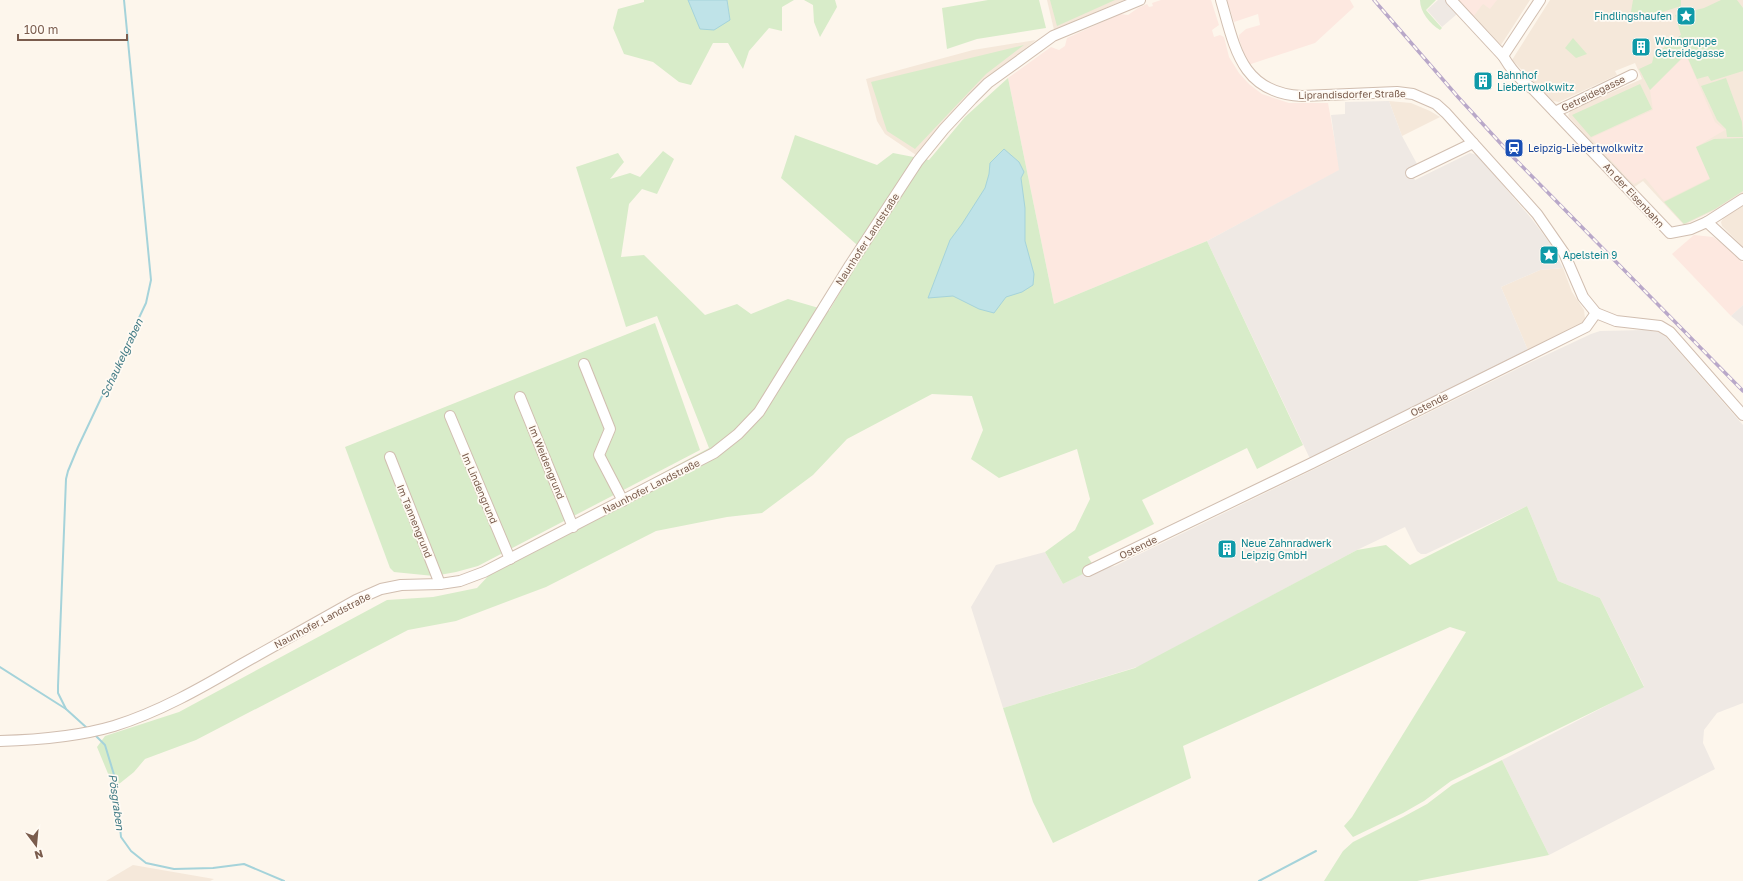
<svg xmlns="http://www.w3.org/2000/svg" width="1743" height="881" font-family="'Golos Text',sans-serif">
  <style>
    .residential { fill: #f5e8da }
    .commercial { fill: #fde8e0 }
    .industrial { fill: #efe9e4 }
    .green { fill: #d8ecc9 }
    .water { fill: #bfe3e8; stroke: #a5d3da }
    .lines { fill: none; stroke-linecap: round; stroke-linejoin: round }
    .stream { stroke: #a5d3da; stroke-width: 2 }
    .minor-casing { stroke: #d1beb0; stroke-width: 12 }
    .minor { stroke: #fff; stroke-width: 10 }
    .rail-casing { stroke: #b9a8c9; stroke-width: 3.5 }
    .rail { stroke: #fffaf3; stroke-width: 2; stroke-dasharray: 6; stroke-linecap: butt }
    .labels { text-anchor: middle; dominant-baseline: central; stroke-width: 3.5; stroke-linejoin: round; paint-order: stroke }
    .culture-label { font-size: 10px; fill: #0d838f; stroke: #fffaf3; text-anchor: start }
    .street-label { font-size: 10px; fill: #7a5c4d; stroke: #fffaf3 }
    .transit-label { font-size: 10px; fill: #164399; stroke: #fffaf3; text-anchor: start }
    .water-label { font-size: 11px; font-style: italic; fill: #437c86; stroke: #fffaf3 }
  </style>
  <rect width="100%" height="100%" fill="#fdf6ec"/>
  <!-- residential -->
  <g class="residential">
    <polygon points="1047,0 1124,0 1054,30"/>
    <polygon points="1459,0 1530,0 1501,45"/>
    <polygon points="1550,0 1743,0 1743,193 1715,210 1684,225 1643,181 1633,188 1569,117 1568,115 1571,110 1642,79 1635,63 1615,71 1617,75 1559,102 1553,101 1512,60"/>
    <polygon points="1036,40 986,80 916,155 885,134 877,121 866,79 973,50"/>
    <polygon points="1389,101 1411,103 1430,111 1440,117 1402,136"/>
    <polygon points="1743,204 1743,247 1722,226 1721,222 1724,217"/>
    <polygon points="1563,268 1572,292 1584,310 1586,327 1530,355 1501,287 1540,270"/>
    <polygon points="133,865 214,879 210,881 106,881"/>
  </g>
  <!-- commercial -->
  <g class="commercial">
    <polygon points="1161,0 1211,0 1219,25 1212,30 1214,37 1220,35 1224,37 1229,57 1239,73 1249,84 1262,94 1289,103 1328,103 1340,170 1207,241 1054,304 1008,78 1051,47 1059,50 1065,46 1067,38 1120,14 1128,15 1138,8 1147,4 1149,7 1153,6 1152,3"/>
    <polygon points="1227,0 1350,0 1354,7 1315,43 1248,65 1239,39 1239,35 1246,29 1260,25 1258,14 1234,22"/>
    <polygon points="1458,0 1497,0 1490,9 1483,4 1473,17"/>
    <polygon points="1686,55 1715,122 1725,130 1696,147 1710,178 1664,201 1645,178 1634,184 1627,178 1591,138 1653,110 1650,90"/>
    <polygon points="1694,235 1713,237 1728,248 1743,263 1743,305 1731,316 1672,254"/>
  </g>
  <!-- industrial -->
  <g class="industrial">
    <polygon points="1438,0 1445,0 1457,14 1442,27 1427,10"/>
    <polygon points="1389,101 1402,136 1417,164 1409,169 1415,180 1470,153 1477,155 1531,218 1549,242 1563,268 1540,270 1501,287 1530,355 1312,463 1207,241 1339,170 1331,115 1345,114 1345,102"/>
    <polygon points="1743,305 1743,326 1731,316"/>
    <polygon points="1645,330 1658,332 1666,337 1743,425 1743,703 1717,713 1704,730 1703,743 1715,769 1549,855 1502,760 1644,686 1600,598 1558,581 1527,506 1426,554 1421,554 1417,551 1405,527 1357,550 1140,666 1003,708 971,607 996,565 1045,552 1063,584 1088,571 1115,566 1321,466 1527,364 1591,334 1600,331"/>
  </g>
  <!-- green -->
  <g class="green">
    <polygon points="644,0 688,0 690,2 730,20 727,0 794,0 782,7 782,31 769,28 749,51 743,69 728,43 713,43 691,85 679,82 653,62 624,54 613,28 618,9 644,2"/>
    <polygon points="804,0 835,0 837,7 820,37 814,22 813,5"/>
    <polygon points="988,0 1039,0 1046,28 977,39 947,49 942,8"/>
    <polygon points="1050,0 1115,0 1057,26"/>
    <path d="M1420,0H1436L1426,10L1442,28L1440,30C1430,24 1420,12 1420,0Z"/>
    <polygon points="1633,0 1681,0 1681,6 1629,23"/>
    <polygon points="1721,0 1737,0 1743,8 1743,71 1711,81 1708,76 1697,79 1686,54 1650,90 1639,69 1652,63 1654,55 1681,35 1675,15 1704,8"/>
    <polygon points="1573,38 1587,54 1576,58 1565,48"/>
    <polygon points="1024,45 986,74 915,149 887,131 871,82"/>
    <polygon points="1008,78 1054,304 1207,241 1303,445 1257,469 1247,448 1142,500 1154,524 1088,557 1095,568 1063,584 1045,552 1075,530 1090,499 1077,449 999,478 971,459 983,430 972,396 932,394 847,439 813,475 762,513 727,517 656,531 546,587 456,621 408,630 196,740 145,759 134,772 114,788 97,747 105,736 179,712 387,600 433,597 477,588 506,557 709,448 657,316 626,327 576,167 618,153 624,162 610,179 630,173 640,177 663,151 674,159 657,194 642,189 629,204 621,257 644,255 705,315 737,304 751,314 788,299 829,311 864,251 781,178 795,135 877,165 893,153 929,160 965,117"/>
    <polygon points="1726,78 1742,122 1743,137 1727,137 1726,129 1717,120 1701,86"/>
    <polygon points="1640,84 1652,109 1591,137 1572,115"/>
    <polygon points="1743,138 1743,191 1715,209 1684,224 1664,202 1710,179 1696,147 1714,139"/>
    <polygon points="655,323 700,450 478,566 456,572 434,576 394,572 390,568 345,447"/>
    <polygon points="1527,506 1558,581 1600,598 1644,687 1451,781 1424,801 1403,813 1353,837 1344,826 1352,817 1466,632 1450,627 1183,746 1191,778 1053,843 1033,802 1003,708 1135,668 1357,550 1386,545 1410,565"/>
    <polygon points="1502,760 1549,855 1417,881 1324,881 1343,851 1353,842 1403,817 1427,804 1452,785"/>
  </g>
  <!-- water -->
  <g class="water">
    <polygon points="688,0 727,0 730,20 714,30 700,29"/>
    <polygon points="1004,149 1019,162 1024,172 1021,178 1025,208 1025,241 1034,274 1033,285 1022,292 1006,297 994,313 979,309 953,296 928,298 950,240 962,224 985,188 989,174 990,163"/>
  </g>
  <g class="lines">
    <!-- stream -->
    <g class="stream">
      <polyline points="0,667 66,709 87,728"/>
      <polyline points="66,709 58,693 58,686 66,479 68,471 78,447 146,303 151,280 124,0"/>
      <polyline points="95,735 105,745 115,778 121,837 131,851 146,863 174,869 213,868 244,864 284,881"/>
      <polyline points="1259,881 1316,851"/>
    </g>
    <defs>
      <g id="minor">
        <path d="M1221,0C1235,48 1241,93 1302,96L1397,92L1413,94L1436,104L1446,113L1537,214L1564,253L1583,297L1596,313L1616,321L1660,326L1670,332L1743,415"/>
        <path d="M1451,0L1503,56C1510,68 1521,81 1533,89L1670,233L1691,229L1707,222L1743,255"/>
        <polyline points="1503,56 1540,0"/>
        <polyline points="1555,112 1632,75"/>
        <polyline points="1411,173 1473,143"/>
        <polyline points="1707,222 1743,199"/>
        <polyline points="584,364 610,429 599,455 623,501"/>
        <polyline points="520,397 573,527"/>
        <polyline points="450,416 510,559"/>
        <polyline points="390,457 440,584"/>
        <polyline points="1088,571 1312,463 1586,327 1596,313"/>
        <path d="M0,741C38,740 77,737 114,726C159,712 201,688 242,664C280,643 318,621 356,600L381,589L401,585L440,584L460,581L484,572L714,453L738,434L759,412L850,265L918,161L944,129L972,99L988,83L1053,36L1140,0"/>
      </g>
    </defs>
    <!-- minor casing -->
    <use href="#minor" class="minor-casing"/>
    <!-- minor -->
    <use href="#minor" class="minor"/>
    <defs>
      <polyline id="rail" points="1374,0 1458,97 1514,158 1743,391"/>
    </defs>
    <!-- rail casing -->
    <use href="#rail" class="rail-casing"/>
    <!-- rail -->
    <use href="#rail" class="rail"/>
  </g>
  <!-- icons -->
  <defs>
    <symbol id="sight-square" viewBox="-11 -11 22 22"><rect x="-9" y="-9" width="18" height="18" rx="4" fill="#0f9aa8" stroke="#fffaf3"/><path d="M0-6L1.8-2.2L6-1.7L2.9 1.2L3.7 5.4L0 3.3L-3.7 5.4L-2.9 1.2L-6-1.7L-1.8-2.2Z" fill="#fff"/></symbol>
    <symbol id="building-square" viewBox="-11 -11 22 22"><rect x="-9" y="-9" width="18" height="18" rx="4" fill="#0f9aa8" stroke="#fffaf3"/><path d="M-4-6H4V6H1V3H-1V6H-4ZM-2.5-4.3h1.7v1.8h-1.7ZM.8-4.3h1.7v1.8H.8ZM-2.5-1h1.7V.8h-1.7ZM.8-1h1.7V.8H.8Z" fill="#fff"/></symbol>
    <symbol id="station-square" viewBox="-11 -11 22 22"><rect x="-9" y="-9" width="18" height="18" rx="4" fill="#1a4fb4" stroke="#fffaf3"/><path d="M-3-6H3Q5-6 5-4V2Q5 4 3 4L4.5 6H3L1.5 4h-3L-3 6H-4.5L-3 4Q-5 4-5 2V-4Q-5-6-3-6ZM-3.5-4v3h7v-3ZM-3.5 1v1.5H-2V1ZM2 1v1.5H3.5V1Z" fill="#fff"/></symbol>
  </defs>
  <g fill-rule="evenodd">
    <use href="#sight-square" x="1675" y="5" width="22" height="22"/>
    <use href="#building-square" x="1630" y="36" width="22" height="22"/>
    <use href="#building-square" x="1472" y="70" width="22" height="22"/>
    <use href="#station-square" x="1503" y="137" width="22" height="22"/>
    <use href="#sight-square" x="1538" y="244" width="22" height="22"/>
    <use href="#building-square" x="1216" y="538" width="22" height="22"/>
  </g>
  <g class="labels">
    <!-- culture labels -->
    <g class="culture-label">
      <text x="1672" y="16" text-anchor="end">Findlingshaufen</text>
      <text x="1655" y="41">Wohngruppe<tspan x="1655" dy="12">Getreidegasse</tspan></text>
      <text x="1497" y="75">Bahnhof<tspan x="1497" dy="12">Liebertwolkwitz</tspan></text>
      <text x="1563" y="255">Apelstein 9</text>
      <text x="1241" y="543">Neue Zahnradwerk<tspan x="1241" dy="12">Leipzig GmbH</tspan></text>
    </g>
    <!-- street labels -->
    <g class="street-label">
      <text transform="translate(1593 93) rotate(-26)">Getreidegasse</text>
      <text transform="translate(1352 94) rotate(-1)">Liprandisdorfer Straße</text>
      <text transform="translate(1634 195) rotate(47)">An der Eisenbahn</text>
      <text transform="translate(867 239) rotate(-57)">Naunhofer Landstraße</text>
      <text transform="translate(1429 404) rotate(-27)">Ostende</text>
      <text transform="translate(547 462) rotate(68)">Im Weidengrund</text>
      <text transform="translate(651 486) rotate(-27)">Naunhofer Landstraße</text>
      <text transform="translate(480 488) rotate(67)">Im Lindengrund</text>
      <text transform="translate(415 521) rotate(68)">Im Tannengrund</text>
      <text transform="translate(1138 547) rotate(-26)">Ostende</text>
      <text transform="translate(322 620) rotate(-28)">Naunhofer Landstraße</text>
    </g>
    <!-- transit labels -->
    <g class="transit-label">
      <text x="1528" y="148">Leipzig-Liebertwolkwitz</text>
    </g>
    <!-- water labels -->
    <g class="water-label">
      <text transform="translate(121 358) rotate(-65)">Schaukelgraben</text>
      <text transform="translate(117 802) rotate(82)">Pösgraben</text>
    </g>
  </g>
  <!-- north arrow -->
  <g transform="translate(36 845) rotate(164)" stroke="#fffaf3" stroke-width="3" paint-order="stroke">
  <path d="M0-3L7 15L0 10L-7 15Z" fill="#7a5c4d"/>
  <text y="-6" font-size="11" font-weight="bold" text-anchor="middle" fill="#7a5c4d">N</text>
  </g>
  <!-- scale -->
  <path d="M18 34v6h109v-6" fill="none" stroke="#7a5c4d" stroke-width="2"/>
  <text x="24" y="34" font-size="12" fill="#7a5c4d" stroke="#fffaf3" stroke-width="3" paint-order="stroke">100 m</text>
</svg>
